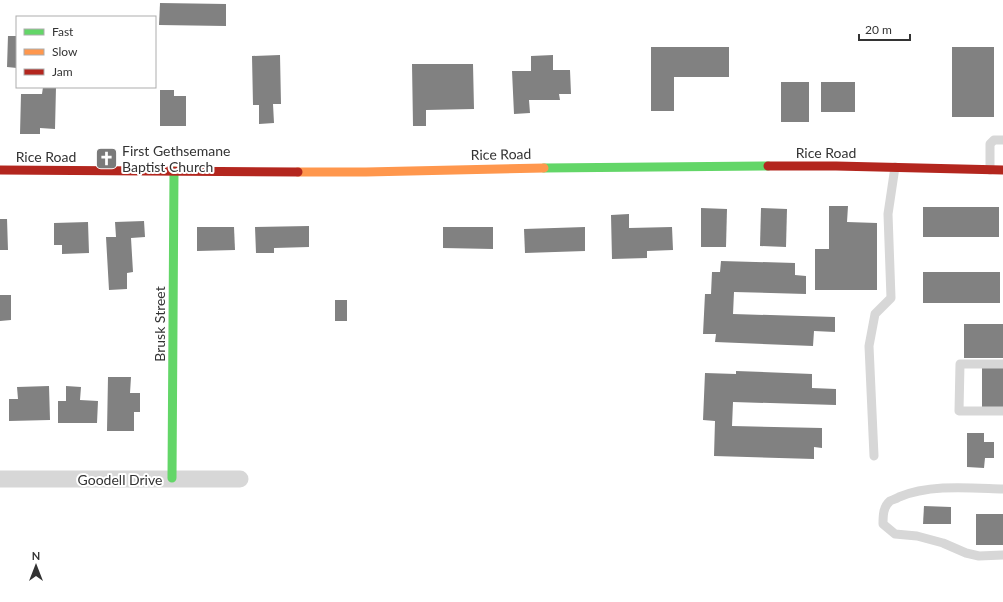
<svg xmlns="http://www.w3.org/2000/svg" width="1003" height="602" font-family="Lato,sans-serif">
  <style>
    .building { fill: #818181 }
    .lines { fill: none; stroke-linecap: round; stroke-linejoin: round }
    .lane { stroke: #d7d7d7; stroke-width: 9 }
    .street { stroke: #d7d7d7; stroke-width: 17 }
    .fast { stroke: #63d668; stroke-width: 9 }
    .slow { stroke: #ff974d; stroke-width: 9 }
    .jam { stroke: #b3261e; stroke-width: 9 }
    .labels { text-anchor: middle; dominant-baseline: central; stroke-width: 4; stroke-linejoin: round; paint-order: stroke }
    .poi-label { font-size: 14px; fill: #333; stroke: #fff; text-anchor: start }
    .street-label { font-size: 14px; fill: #333; stroke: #fff }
  </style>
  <rect width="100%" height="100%" fill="#fff"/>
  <!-- building -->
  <g class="building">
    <polygon points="160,3 226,4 226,26 159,25"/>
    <polygon points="8,36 17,36 17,68 7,67"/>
    <polygon points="651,47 729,47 729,77 674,77 674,111 651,111"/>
    <rect x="952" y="47" width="42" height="70"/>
    <polygon points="280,55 281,104 273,104 274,123 259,124 259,105 253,105 252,56"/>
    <polygon points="553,55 553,70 570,70 571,94 559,94 560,100 529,100 530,113 514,114 512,71 531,71 531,56"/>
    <polygon points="412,64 473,64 474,109 426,110 426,126 413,126"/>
    <rect x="781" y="82" width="28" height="40"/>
    <rect x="821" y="82" width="34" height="30"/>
    <polygon points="43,87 56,87 55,129 40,128 40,134 20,134 21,94 42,94"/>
    <polygon points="160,90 174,90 174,96 186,96 186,126 160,126"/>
    <polygon points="829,206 848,206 847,222 877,223 877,290 815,290 815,249 829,249"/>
    <rect x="923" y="207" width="76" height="30"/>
    <polygon points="701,208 727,209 726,247 701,247"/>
    <polygon points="761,208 787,209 786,247 760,246"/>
    <polygon points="629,214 629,228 672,227 673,250 647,251 647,258 612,259 611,215"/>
    <polygon points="0,219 7,219 8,250 0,250"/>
    <polygon points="144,221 145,237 131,238 133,272 127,273 127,289 109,290 106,237 116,237 115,222"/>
    <polygon points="88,222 89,253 62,254 62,245 54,245 54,223"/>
    <polygon points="309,226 309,247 274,248 274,253 256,253 255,227"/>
    <polygon points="197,227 234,227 235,250 197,251"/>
    <polygon points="443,227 493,227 493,249 443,248"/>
    <polygon points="585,227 585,251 525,253 524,229"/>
    <polygon points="721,261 795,263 795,275 806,276 806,294 734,292 733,314 835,317 835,332 814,331 813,346 715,342 716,334 703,334 705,294 711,294 712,272 720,272"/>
    <rect x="923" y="272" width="77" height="31"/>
    <polygon points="0,295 11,295 11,320 0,321"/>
    <rect x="335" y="300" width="12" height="21"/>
    <rect x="964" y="324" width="39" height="34"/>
    <rect x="982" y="366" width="21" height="43"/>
    <polygon points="736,371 812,374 812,388 836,389 836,405 733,402 732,426 822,428 822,448 814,447 814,459 714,456 715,421 703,420 705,373 736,374"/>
    <polygon points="108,377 131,377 130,393 140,393 140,412 134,412 134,431 107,431"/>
    <polygon points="49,386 50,420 9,421 9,399 18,399 17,387"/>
    <polygon points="66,386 81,387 80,400 98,401 97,423 58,423 58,401 66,401"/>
    <polygon points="967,433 984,433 984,442 994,442 994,458 985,458 984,468 967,467"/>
    <polygon points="924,506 951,507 951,524 923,524"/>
    <rect x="976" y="514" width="27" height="31"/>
  </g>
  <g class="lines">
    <!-- lane -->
    <g class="lane">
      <polyline points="990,170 990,144 994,140 1003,140"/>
      <polyline points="1003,364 960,364 959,411 1003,411"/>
      <polyline points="874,456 869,346 875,314 891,298 888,214 895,167"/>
      <path d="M1003,489C970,488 930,484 899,497C896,499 892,500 890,501C883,507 883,516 883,524L895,534L917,536L943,543L966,553L979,556L1003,555"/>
    </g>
    <!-- street -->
    <polyline class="street" points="0,479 240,479"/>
    <!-- fast -->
    <g class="fast">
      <polyline points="544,168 768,166"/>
      <polyline points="172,478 174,171"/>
    </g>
    <!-- slow -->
    <polyline class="slow" points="298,172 366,172 544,168"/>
    <!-- jam -->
    <g class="jam">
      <polyline points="768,166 836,166 1003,170"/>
      <polyline points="0,170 298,172"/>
    </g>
  </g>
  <!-- icons -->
  <defs>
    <symbol id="church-square" viewBox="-11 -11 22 22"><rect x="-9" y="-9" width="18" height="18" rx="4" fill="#7a7a7a" stroke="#fff"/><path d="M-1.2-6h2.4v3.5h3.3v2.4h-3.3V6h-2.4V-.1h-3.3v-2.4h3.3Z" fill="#fff"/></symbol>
  </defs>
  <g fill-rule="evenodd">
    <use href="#church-square" x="94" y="146" width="25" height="25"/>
  </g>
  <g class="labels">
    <!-- poi labels -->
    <g class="poi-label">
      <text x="122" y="150">First Gethsemane<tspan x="122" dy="16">Baptist Church</tspan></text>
    </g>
    <!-- street labels -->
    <g class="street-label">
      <text x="826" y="152">Rice Road</text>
      <text transform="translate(501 154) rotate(-1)">Rice Road</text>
      <text x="46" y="156">Rice Road</text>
      <text transform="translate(159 324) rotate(-90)">Brusk Street</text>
      <text x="120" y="479">Goodell Drive</text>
    </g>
  </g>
  <!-- legend -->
  <rect x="16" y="16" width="140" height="72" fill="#ffffff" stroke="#adadad"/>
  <rect x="24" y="29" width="20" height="6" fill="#63d668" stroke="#adadad"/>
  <text x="52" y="36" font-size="12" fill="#333333">Fast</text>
  <rect x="24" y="49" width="20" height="6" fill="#ff974d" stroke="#adadad"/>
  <text x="52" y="56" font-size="12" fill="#333333">Slow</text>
  <rect x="24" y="69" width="20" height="6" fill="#b3261e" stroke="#adadad"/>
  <text x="52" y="76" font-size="12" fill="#333333">Jam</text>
  <!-- north arrow -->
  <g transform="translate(36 566)" stroke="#ffffff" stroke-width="3" paint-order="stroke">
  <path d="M0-3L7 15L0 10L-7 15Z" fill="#333333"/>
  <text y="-6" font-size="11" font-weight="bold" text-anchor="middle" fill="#333333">N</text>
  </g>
  <!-- scale -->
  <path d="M859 34v6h51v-6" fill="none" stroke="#333333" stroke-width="2"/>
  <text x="865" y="34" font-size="12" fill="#333333" stroke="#ffffff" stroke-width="3" paint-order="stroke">20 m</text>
</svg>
